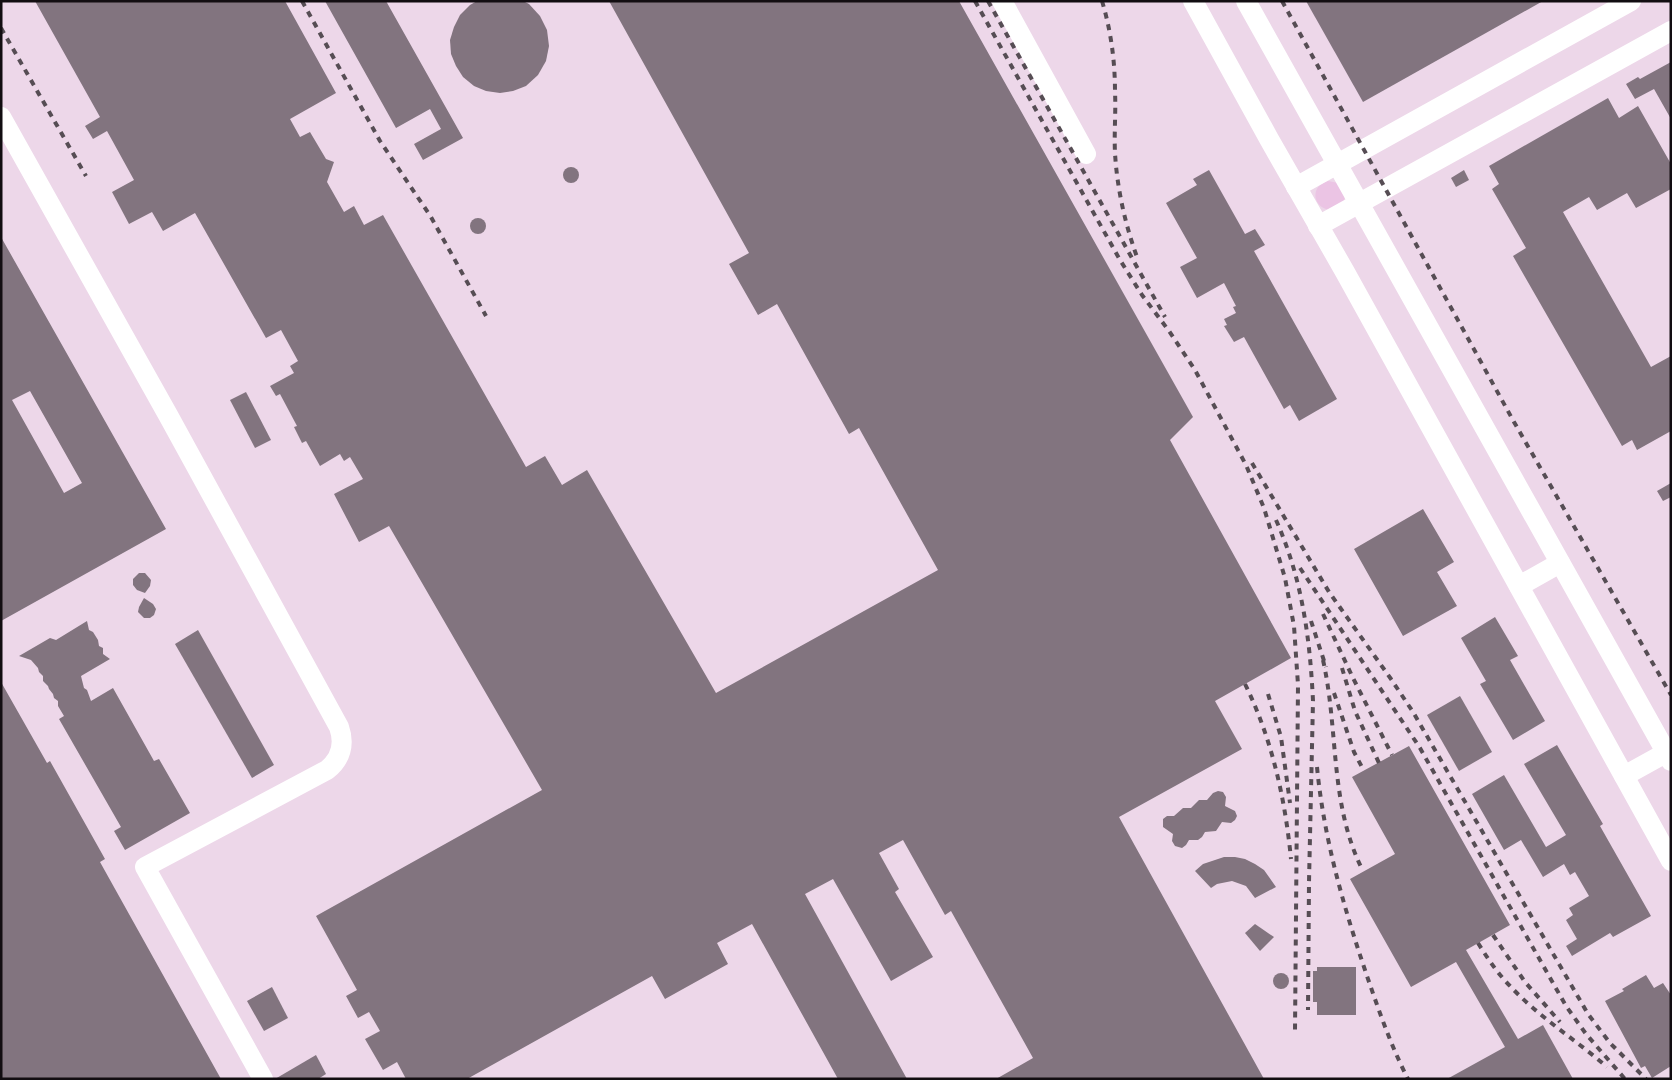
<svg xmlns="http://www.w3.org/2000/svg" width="1672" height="1080" font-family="Arial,sans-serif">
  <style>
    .built { fill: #edd7e9 }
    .green { fill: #ebc4e4 }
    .building { fill: #82747f; fill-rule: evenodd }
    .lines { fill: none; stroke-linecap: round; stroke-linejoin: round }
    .minor { stroke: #fff; stroke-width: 20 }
    .rail { stroke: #564d54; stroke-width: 4; stroke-dasharray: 6 6; stroke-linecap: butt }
  </style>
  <rect width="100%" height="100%" fill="#f5e5f2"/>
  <!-- built -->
  <rect class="built" x="1" y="1" width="1670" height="1078"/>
  <!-- green -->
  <path class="green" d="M1328,181L1338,183L1345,196L1344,201L1329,210C1311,206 1311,185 1328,181Z"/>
  <!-- building -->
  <g class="building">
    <polygon points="35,1 285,1 336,93 290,119 300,137 310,132 326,159 334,162 327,182 344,212 354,206 364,225 383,215 526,467 545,456 562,485 587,470 716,693 938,570 859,428 849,434 777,304 758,315 729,264 749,253 609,1 959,1 1193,417 1170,440 1291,658 1215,701 1242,749 1119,817 1264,1079 996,1079 1033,1058 951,911 945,915 903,840 879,853 899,889 895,892 933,957 891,981 833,879 805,894 907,1079 838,1079 752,924 717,943 728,964 665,999 652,976 467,1079 406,1079 397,1062 383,1070 365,1039 380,1031 369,1012 358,1018 346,996 357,990 316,916 542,790 389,526 359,542 334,494 363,479 350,457 344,461 340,454 320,466 306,441 302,443 294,427 297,426 280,394 276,396 270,386 294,373 290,366 298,361 281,330 266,338 195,213 163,231 152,212 129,224 112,192 134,180 107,131 93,139 85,126 100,117"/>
    <polygon points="325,1 386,1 463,138 423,160 414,144 441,129 430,109 396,128"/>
    <polygon points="477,1 523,1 529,4 540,16 547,30 549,46 546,61 538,75 526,86 513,91 500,93 486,91 474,86 463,77 456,66 451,54 450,40 454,27 460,15 470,5"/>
    <polygon points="1306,1 1543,1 1363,102"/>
    <polygon points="1671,62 1671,119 1654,89 1635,99 1626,84 1638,77 1640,79"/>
    <polygon points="1608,98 1619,118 1638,106 1671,164 1671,189 1636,208 1627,193 1597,210 1589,197 1563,212 1651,367 1671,356 1671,431 1637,450 1632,440 1622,446 1513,256 1526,248 1492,189 1499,184 1489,166"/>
    <circle cx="571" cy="175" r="8"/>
    <polygon points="1209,170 1245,234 1255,229 1265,245 1254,251 1337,399 1299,421 1290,405 1284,409 1244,337 1234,342 1224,326 1227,325 1224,319 1236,313 1233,307 1236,306 1224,283 1197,298 1180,267 1197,258 1166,203 1197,185 1193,179"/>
    <polygon points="1464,170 1469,180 1456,187 1451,178"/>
    <circle cx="478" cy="226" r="8"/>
    <path d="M1,237L166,529L1,621ZM30,391L82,483L64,493L12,400Z"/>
    <polygon points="246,392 271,440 255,448 230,400"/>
    <polygon points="1671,483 1671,497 1663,501 1657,491"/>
    <polygon points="1423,509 1454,562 1437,572 1457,606 1403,636 1354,549"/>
    <polygon points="139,573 145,573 151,580 150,586 145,593 137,590 133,585 133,579"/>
    <polygon points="144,598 153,604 156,609 154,615 150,618 144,618 138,612 139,607"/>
    <polygon points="1495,617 1518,656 1510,660 1545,721 1513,740 1480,684 1486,681 1461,638"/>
    <polygon points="87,621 89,630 93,632 98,640 99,646 103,648 103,654 110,659 81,676 84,688 87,690 91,701 113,688 154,761 159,759 190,813 125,850 114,831 121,827 59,719 64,716 58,706 58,701 54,698 53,694 49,689 48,686 43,681 43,676 39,672 38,668 31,660 19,656 50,638 56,640"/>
    <polygon points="198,630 274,765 252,778 175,644"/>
    <polygon points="1,682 47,763 50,761 105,859 100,862 221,1079 1,1079"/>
    <polygon points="1460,696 1492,752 1459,771 1427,715"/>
    <polygon points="1557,745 1603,824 1600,826 1651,916 1613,937 1610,933 1572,956 1566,946 1577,939 1566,920 1573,915 1569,908 1589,896 1575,872 1570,875 1564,864 1543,877 1521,840 1504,850 1472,794 1504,775 1546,847 1566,835 1524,764"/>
    <polygon points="1409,746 1510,925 1466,950 1518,1039 1543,1025 1573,1079 1447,1079 1505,1047 1456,962 1411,987 1350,879 1395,854 1352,777"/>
    <polygon points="1218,791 1223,792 1226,797 1225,806 1235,811 1237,816 1235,820 1231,823 1222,822 1216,831 1205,832 1202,837 1198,840 1189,840 1186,845 1182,848 1175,846 1172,841 1173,834 1163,827 1163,819 1167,816 1174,816 1183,808 1191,808 1199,800 1207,800 1213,793"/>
    <polygon points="1224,857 1235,857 1245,859 1255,864 1264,870 1276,887 1255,898 1246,886 1232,881 1217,884 1211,888 1195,871 1203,864"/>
    <polygon points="1255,924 1274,937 1260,951 1245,933"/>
    <polygon points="1317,967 1356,967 1356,1015 1317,1015 1317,1002 1313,1002 1313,971 1317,971"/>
    <circle cx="1281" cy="981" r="8"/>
    <polygon points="1646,975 1654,988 1663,983 1671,995 1671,1066 1652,1078 1645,1066 1641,1068 1605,1001 1624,991 1622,989"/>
    <polygon points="272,987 288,1018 264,1031 247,1001"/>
    <polygon points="316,1055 326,1074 318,1079 275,1079"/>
  </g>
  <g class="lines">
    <!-- minor -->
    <g class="minor">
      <polyline points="1002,1 1086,154"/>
      <polyline points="1193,1 1269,139 1345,272 1671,861"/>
      <polyline points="1246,1 1671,761"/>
      <path d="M1,117L168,415L339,727C345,744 341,759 327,770L145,867L263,1079"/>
      <polyline points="1296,187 1631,1"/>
      <polyline points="1318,226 1671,31"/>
      <polyline points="1519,586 1560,563"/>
      <polyline points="1624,776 1671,750"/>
    </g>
    <!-- rail -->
    <g class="rail">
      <polyline points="302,1 380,141 431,217 486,316"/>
      <polyline points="975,1 1120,260 1142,295 1169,331 1195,370 1246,465 1264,508 1285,578 1294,626 1298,685 1295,1031"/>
      <polyline points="988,1 1165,317"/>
      <path d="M1102,1C1111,31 1115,61 1115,92C1116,112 1114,132 1115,153C1117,188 1125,224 1137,257"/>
      <polyline points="1282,1 1514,422 1671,695"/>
      <polyline points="1,28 86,176"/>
      <polyline points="1252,463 1329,592 1391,679 1413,712 1588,1014 1610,1043 1646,1079"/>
      <path d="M1276,520C1302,578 1310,638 1313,701L1309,882L1308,1010"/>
      <polyline points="1300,568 1420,748 1566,1006 1586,1034 1625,1079"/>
      <polyline points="1323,614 1353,678 1392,755"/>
      <polyline points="1311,621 1326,667"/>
      <path d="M1323,660C1339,731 1329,804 1363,871"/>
      <polyline points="1342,668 1355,711 1379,763"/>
      <path d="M1245,684C1272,739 1285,798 1291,859"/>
      <polyline points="1334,693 1354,752 1364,771"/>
      <polyline points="1268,694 1281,737 1290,803"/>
      <path d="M1317,767C1324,840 1344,908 1367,976C1379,1011 1391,1046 1408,1079"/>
      <polyline points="1493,935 1525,982 1560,1022"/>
      <path d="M1478,943C1488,959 1498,974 1511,987C1539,1017 1576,1040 1607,1067"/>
    </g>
  </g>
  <!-- border -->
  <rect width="1672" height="1080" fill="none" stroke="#120d11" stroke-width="5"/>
</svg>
